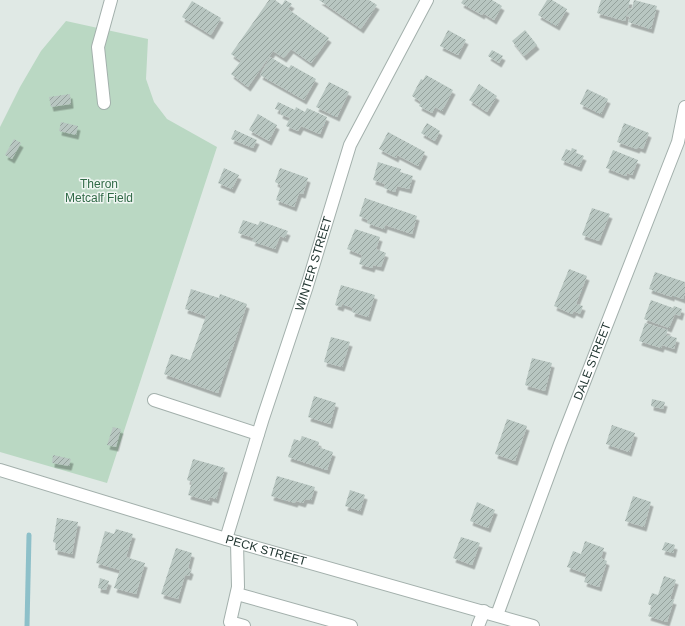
<svg xmlns="http://www.w3.org/2000/svg" width="685" height="626" font-family="Arial,sans-serif">
  <style>
    .green { fill: #bad8c3 }
    .lines { fill: none; stroke-linecap: round; stroke-linejoin: round }
    .stream { stroke: #8dc0c9; stroke-width: 5 }
    .building { fill: url(#building-hatch); filter: url(#shadow) }
    .minor-casing { stroke: #a3b0ac; stroke-width: 14 }
    .minor { stroke: #fff; stroke-width: 12 }
    .labels { text-anchor: middle; dominant-baseline: central; stroke-width: 3; stroke-linejoin: round; paint-order: stroke }
    .park-label { font-size: 12px; fill: #316a47; stroke: #f0f6f3 }
    .street-label { font-size: 12px; fill: #223732; stroke: #f0f6f3 }
  </style>
  <defs>
    <pattern id="building-hatch" width="6" height="6" patternUnits="userSpaceOnUse"><rect width="6" height="6" fill="#b8c6c1"/><path d="M-1 1l2-2M0 6l6-6M5 7l2-2" fill="none" stroke="#95a29d"/></pattern>
    <filter id="shadow"><feDropShadow dx="2.5" dy="4.5" stdDeviation="0" flood-color="#0004"/></filter>
  </defs>
  <rect width="100%" height="100%" fill="#e0e9e5"/>
  <!-- green -->
  <polygon class="green" points="66,21 148,39 146,79 154,102 167,119 217,147 107,483 0,452 0,127 20,87 41,51"/>
  <g class="lines">
    <!-- stream -->
    <polyline class="stream" points="27,626 29,535"/>
  </g>
  <!-- building -->
  <g class="building">
    <polygon points="269,0 275,0 282,5 285,0 292,4 288,9 329,38 311,63 291,49 284,58 273,51 248,87 231,74 241,61 231,54"/>
    <polygon points="319,0 369,0 377,5 361,29"/>
    <polygon points="463,0 492,0 502,6 494,20 483,13 482,15 461,3"/>
    <polygon points="547,0 552,0 567,9 557,26 538,15"/>
    <polygon points="601,0 630,0 625,21 597,13"/>
    <polygon points="634,0 657,6 651,29 628,22 630,17 627,16 629,8 632,9"/>
    <polygon points="192,1 221,18 211,35 182,17"/>
    <polygon points="448,30 466,40 458,55 440,46"/>
    <polygon points="525,30 537,45 524,56 512,41"/>
    <polygon points="492,50 503,56 499,63 488,56"/>
    <polygon points="270,57 289,68 291,65 316,79 304,100 260,75"/>
    <polygon points="426,75 453,90 442,111 435,107 432,113 419,106 421,102 412,96 421,79 423,80"/>
    <polygon points="329,82 349,92 337,117 316,107"/>
    <polygon points="479,84 497,96 487,112 469,100"/>
    <polygon points="587,89 608,99 601,114 580,104"/>
    <polygon points="70,94 71,104 51,107 49,97"/>
    <polygon points="278,102 295,110 296,107 305,112 307,108 327,117 320,134 301,126 298,131 286,126 290,118 280,114 281,111 275,109"/>
    <polygon points="258,114 277,125 269,141 249,130"/>
    <polygon points="61,122 78,126 76,135 59,131"/>
    <polygon points="427,123 440,131 435,141 421,133"/>
    <polygon points="624,123 649,133 643,149 638,147 637,149 617,142"/>
    <polygon points="235,130 257,140 253,148 231,139"/>
    <polygon points="388,132 425,152 418,166 397,155 396,158 379,149"/>
    <polygon points="14,139 21,143 12,159 5,155"/>
    <polygon points="572,148 577,150 576,153 584,156 579,167 561,160 566,149 571,151"/>
    <polygon points="613,150 638,160 632,175 627,173 626,176 606,168"/>
    <polygon points="378,162 401,169 400,172 413,176 409,189 397,186 395,192 384,188 385,184 373,180"/>
    <polygon points="224,168 239,175 232,189 218,183"/>
    <polygon points="280,168 308,178 303,194 299,193 294,207 276,200 281,185 275,182"/>
    <polygon points="365,198 417,216 412,234 385,225 384,229 367,223 368,220 359,216"/>
    <polygon points="592,208 610,214 599,241 582,235"/>
    <polygon points="243,220 258,225 260,221 288,231 285,238 280,236 275,249 252,241 254,238 238,233"/>
    <polygon points="355,229 380,237 376,249 386,253 381,267 373,265 372,268 359,264 362,255 347,249"/>
    <polygon points="569,269 587,276 576,304 583,306 580,314 574,311 572,314 554,306"/>
    <polygon points="655,272 685,282 685,293 683,299 672,295 672,297 649,289"/>
    <polygon points="341,285 375,295 368,317 352,312 353,308 342,304 341,307 335,305"/>
    <polygon points="191,289 219,298 220,294 247,304 218,393 164,374 171,354 190,360 206,316 185,309"/>
    <polygon points="651,300 673,308 674,306 682,309 680,316 675,314 669,328 644,319"/>
    <polygon points="645,323 668,330 666,335 677,338 674,349 662,345 661,348 639,341"/>
    <polygon points="331,337 350,342 342,367 324,362"/>
    <polygon points="532,358 552,363 545,391 525,385"/>
    <polygon points="314,396 336,403 330,424 308,417"/>
    <polygon points="652,399 665,402 663,409 651,406"/>
    <polygon points="507,419 527,426 515,461 495,454"/>
    <polygon points="612,425 635,433 629,452 606,444"/>
    <polygon points="113,427 121,429 116,447 107,445"/>
    <polygon points="302,436 319,442 318,447 333,452 327,470 288,457 294,439 300,441"/>
    <polygon points="53,455 71,459 69,466 52,463"/>
    <polygon points="193,459 225,468 216,499 210,497 209,501 188,495 192,482 187,480"/>
    <polygon points="277,476 315,487 311,500 305,499 303,503 296,501 295,503 271,496"/>
    <polygon points="350,490 365,495 360,511 345,506"/>
    <polygon points="633,496 651,502 644,527 625,521"/>
    <polygon points="477,502 495,510 488,528 470,521"/>
    <polygon points="57,518 78,522 72,554 55,550 56,543 53,542"/>
    <polygon points="116,529 133,534 126,557 145,563 136,594 114,588 120,570 96,563 105,531 114,534"/>
    <polygon points="461,537 480,543 472,565 453,558"/>
    <polygon points="585,541 604,548 601,558 607,561 599,587 584,582 587,574 567,567 573,551 581,554"/>
    <polygon points="665,542 675,545 673,553 662,550"/>
    <polygon points="176,548 192,553 188,568 191,570 189,576 185,575 178,599 161,594"/>
    <polygon points="664,576 676,580 670,599 674,600 667,622 648,616 652,606 648,604 652,593 658,595"/>
    <polygon points="100,578 109,581 106,590 98,588"/>
  </g>
  <g class="lines">
    <defs>
      <g id="minor">
        <polyline points="104,103 98,47 111,0"/>
        <polyline points="154,400 258,434"/>
        <path id="s1" d="M0,470L226,539L533,626"/>
        <path id="s2" d="M226,539L263,418L307,286L350,145L427,0"/>
        <polyline points="237,542 238,587 230,622 244,626"/>
        <polyline points="237,594 351,626"/>
        <path id="s3" d="M497,615L560,444L678,142L685,107"/>
        <polyline points="478,626 484,611"/>
      </g>
    </defs>
    <!-- minor casing -->
    <use href="#minor" class="minor-casing"/>
    <!-- minor -->
    <use href="#minor" class="minor"/>
  </g>
  <g class="labels">
    <!-- park labels -->
    <g class="park-label">
      <text x="99" y="184">Theron<tspan x="99" dy="14">Metcalf Field</tspan></text>
    </g>
    <!-- street labels -->
    <g class="street-label">
      <text stroke="none"><textPath href="#s2" startOffset="289">WINTER STREET</textPath></text>
      <text stroke="none"><textPath href="#s3" startOffset="271">DALE STREET</textPath></text>
      <text stroke="none"><textPath href="#s1" startOffset="278">PECK STREET</textPath></text>
    </g>
  </g>
</svg>
